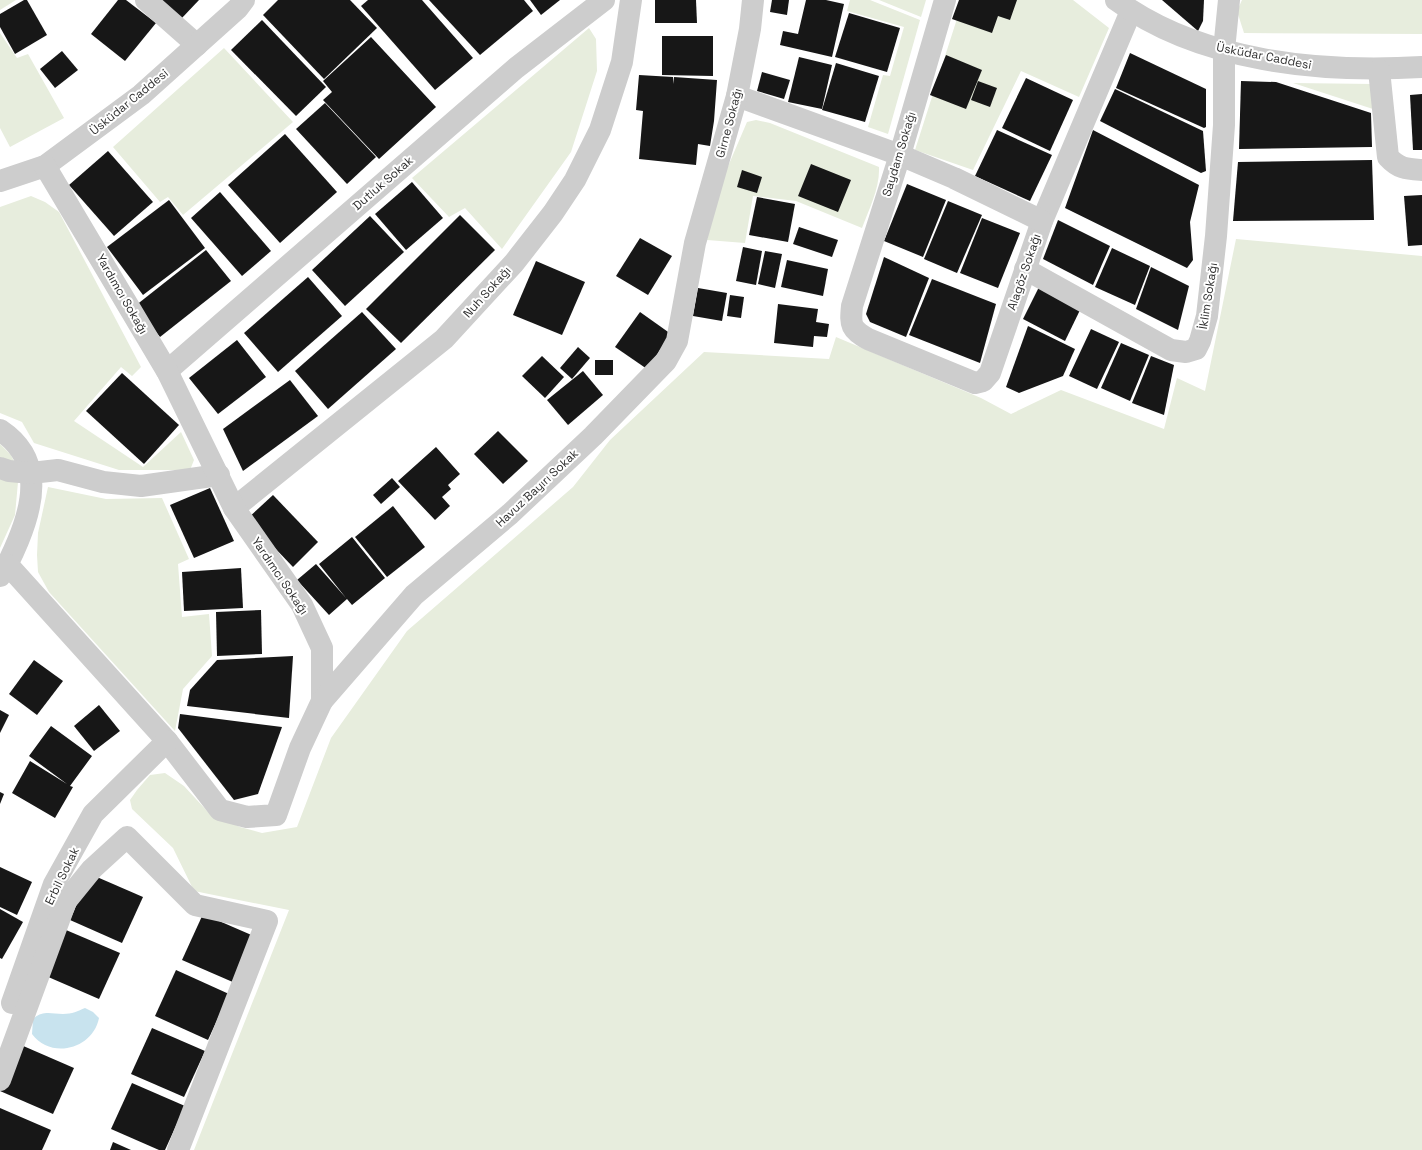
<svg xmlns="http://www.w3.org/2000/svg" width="1422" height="1150" font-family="'Space Grotesk',sans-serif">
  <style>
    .green { fill: #e7eddd }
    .water { fill: #c8e3ee }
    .building { fill: #171717 }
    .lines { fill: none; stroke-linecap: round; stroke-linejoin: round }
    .minor { stroke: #cdcdcd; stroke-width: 22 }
    .labels { text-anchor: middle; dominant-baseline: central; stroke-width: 4; stroke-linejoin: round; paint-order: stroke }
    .street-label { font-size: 12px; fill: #303030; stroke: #fff }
  </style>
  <rect width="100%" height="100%" fill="#fff"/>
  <!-- green -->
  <g class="green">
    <polygon points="0,0 16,0 0,10"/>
    <polygon points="850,0 870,0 920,20 888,134 868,127 883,75 890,76 904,27 847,11"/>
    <polygon points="879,0 926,0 921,17"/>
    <polygon points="963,0 1073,0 1109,28 1079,97 1021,71 973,170 915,150"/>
    <polygon points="1242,0 1422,0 1422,34 1244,33 1237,11"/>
    <polygon points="589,28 596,39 597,71 571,152 502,249 465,208 449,217 412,178"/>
    <polygon points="0,33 17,58 28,54 64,118 10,147 0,128"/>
    <polygon points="224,48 293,122 183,215 168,197 160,202 113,147"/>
    <polygon points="1293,83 1374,84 1376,110"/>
    <path d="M756,120L770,123L879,167C880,188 869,209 862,228L796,201L753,196L745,243L707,240L720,185L747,122Z"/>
    <polygon points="31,196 45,202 59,212 141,367 132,376 121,367 74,421 143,467 181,432 194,460 190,470 119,470 34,443 22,422 0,413 0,207"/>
    <polygon points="1236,239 1422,256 1422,1150 194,1150 289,910 194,891 173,848 132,809 130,800 137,790 150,775 165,773 184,786 208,812 240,827 262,833 297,827 331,738 407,631 573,487 610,440 704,352 829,359 836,337 981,398 1011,414 1061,390 1164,429 1177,378 1205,391"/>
    <polygon points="0,444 11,455 17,468 0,463"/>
    <polygon points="0,475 18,482 15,515 0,548"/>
    <polygon points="48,487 106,499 162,498 189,559 178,564 182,617 209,614 212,656 183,689 175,731 49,592 38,572 37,555 38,533"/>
  </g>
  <!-- water -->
  <path class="water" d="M85,1008L93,1012L99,1018C93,1049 51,1060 32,1034L33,1019C43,1010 51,1014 63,1014C72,1014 78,1011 85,1008Z"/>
  <!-- building -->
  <g class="building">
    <polygon points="24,0 27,0 47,35 15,54 0,27 0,14"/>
    <polygon points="118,0 126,0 156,23 125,61 91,34"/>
    <polygon points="160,0 199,0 181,19"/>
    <polygon points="278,0 350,0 377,28 324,79 263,15"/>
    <polygon points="368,0 422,0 473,58 435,90 361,6"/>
    <polygon points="429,0 524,0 533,11 480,55"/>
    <polygon points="530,0 560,0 541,15"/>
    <polygon points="655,0 696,0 697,23 655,23"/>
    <polygon points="772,0 789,0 787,15 770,12"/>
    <polygon points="806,0 826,0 844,4 832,57 780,45 783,31 798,34"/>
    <polygon points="959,0 1017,0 1010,20 998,16 992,33 952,19"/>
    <polygon points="1162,0 1204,0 1203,21 1198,31"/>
    <polygon points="849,13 900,28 887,72 835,57"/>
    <polygon points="262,20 326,87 296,116 231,50"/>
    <polygon points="662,36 713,36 713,76 662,75"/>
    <polygon points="371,37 436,107 379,159 323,100 332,92 323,81"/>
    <polygon points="62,51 78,70 55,88 40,69"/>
    <polygon points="1130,53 1206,89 1206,127 1204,128 1116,88"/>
    <polygon points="946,55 982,70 966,109 930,95"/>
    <polygon points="799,57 832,65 822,109 788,102"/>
    <polygon points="836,63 879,76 865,122 822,110"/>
    <polygon points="762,72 790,80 784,99 757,91"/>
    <polygon points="639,75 673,77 673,84 674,77 717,80 714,121 710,146 698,144 696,165 639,159 643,111 636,110"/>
    <polygon points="1026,78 1073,100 1050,151 1002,128"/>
    <polygon points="978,81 997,88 990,107 971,100"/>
    <polygon points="1241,81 1276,82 1371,113 1372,147 1239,149"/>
    <polygon points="1115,89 1203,131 1206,171 1201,173 1100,121"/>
    <polygon points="1422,94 1422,150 1413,150 1410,95"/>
    <polygon points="325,103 376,157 347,184 296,129"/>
    <polygon points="997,130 1052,155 1030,201 975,176"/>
    <polygon points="1093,130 1199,185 1190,222 1193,260 1187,268 1065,208"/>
    <polygon points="285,134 337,192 280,243 228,185"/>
    <polygon points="108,151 153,202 114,236 69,185"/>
    <polygon points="1372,160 1374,220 1233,221 1238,162"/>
    <polygon points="811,164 851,180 838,212 798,196"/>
    <polygon points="742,170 762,177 757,193 737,187"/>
    <polygon points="412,182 443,218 406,250 375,214"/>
    <polygon points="907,184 946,200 923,257 884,241"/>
    <polygon points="220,192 271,251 242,276 191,218"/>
    <polygon points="1422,195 1422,245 1408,246 1404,196"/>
    <polygon points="757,197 795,204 788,242 749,235"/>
    <polygon points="169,200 205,248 143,295 107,247"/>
    <polygon points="948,201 982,215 957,273 924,259"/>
    <polygon points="460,215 495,250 401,343 366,309"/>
    <polygon points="370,216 404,252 345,306 312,270"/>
    <polygon points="982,218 1020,233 998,288 960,273"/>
    <polygon points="1058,220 1110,246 1093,285 1043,259"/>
    <polygon points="799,227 838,240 832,257 793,244"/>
    <polygon points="640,238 672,256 648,295 616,276"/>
    <polygon points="743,247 762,251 756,285 736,281"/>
    <polygon points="1112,248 1150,266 1135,305 1095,287"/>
    <polygon points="206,250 231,281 160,337 135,306"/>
    <polygon points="765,251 782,254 775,288 758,284"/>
    <polygon points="884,257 929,278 906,337 870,322 866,314"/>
    <polygon points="787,260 828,269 823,296 781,287"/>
    <polygon points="536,261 585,282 562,335 513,315"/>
    <polygon points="1151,267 1189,286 1178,330 1136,309"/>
    <polygon points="308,277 342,316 278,372 244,333"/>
    <polygon points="932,279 996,304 980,363 909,335"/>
    <polygon points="1039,287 1081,308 1065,341 1023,319"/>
    <polygon points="698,288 727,293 722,321 693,316"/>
    <polygon points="730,295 744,297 741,318 727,316"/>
    <polygon points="778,304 818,309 816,322 829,324 827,337 814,336 813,347 774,343"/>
    <polygon points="362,312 396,349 328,409 295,371"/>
    <polygon points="640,312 671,334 647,369 615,347"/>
    <polygon points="1028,326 1075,349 1063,376 1019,393 1006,387"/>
    <polygon points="1091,329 1119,342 1097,389 1069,376"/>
    <polygon points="237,340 266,377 218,414 189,378"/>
    <polygon points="1121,343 1149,355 1130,401 1101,388"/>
    <polygon points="578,347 590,358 572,379 560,368"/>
    <polygon points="542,356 564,377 545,398 522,376"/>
    <polygon points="1151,356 1174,365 1164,415 1132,403"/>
    <rect x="595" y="360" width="18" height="15"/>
    <polygon points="583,371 603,395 568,425 547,400"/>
    <polygon points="122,373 179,425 144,464 86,411"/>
    <polygon points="290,380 318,416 243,471 223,429"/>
    <polygon points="498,431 528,461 503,484 474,454"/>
    <polygon points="436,447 460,474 448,485 451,489 442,497 450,506 435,520 398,481"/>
    <polygon points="392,478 400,487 381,504 373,495"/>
    <polygon points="210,488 234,541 194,558 170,505"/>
    <polygon points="273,495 318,542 293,567 247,519"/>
    <polygon points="393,506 425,547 387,577 355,537"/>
    <polygon points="352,537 385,578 352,605 347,599 329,615 297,580 316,564 346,598 319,564"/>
    <polygon points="241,568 243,608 184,611 182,572"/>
    <polygon points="261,610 262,654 217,656 216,612"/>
    <polygon points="293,656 289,718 187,706 190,690 217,660"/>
    <polygon points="34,660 63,681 37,715 9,694"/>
    <polygon points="99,705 120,731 94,751 74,726"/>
    <polygon points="0,710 9,715 0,733"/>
    <polygon points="180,714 282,727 258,794 234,800 178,728"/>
    <polygon points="51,726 92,756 70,786 73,787 55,818 12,793 30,761 67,784 29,756"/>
    <polygon points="0,792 4,794 0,804"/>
    <polygon points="0,867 32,882 17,915 0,907"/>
    <polygon points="90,874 143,897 122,943 70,920"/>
    <polygon points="0,909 23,922 2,959 0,958"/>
    <polygon points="203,914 256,937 235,983 182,960"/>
    <polygon points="66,930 120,953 99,999 46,976"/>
    <polygon points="176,970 229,994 208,1040 155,1016"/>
    <polygon points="152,1028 205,1051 184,1097 131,1074"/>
    <polygon points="21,1045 74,1068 53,1114 0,1091"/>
    <polygon points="132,1083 185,1106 165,1150 159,1150 111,1129"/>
    <polygon points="0,1108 51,1130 42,1150 0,1150"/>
    <polygon points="113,1142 131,1150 110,1150"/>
  </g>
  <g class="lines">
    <!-- minor -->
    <g class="minor">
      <polyline points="146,0 197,45"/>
      <path d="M945,0L900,155L852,306C850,326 851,329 868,339L975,383L983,381L990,373L1042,221L1131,11"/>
      <path d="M1116,0C1200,62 1321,73 1422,67"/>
      <path d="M1379,70L1388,157C1399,169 1407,169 1422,170"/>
      <polyline points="737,96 900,155 954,178 1042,221"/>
      <polyline points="0,181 45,166 141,95 238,8 244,0"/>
      <polyline points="1025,269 1171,350 1186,352 1196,349 1200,341 1207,316 1216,236 1224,125 1224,50 1229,0"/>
      <polyline points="167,371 516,68 604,0"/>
      <path d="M0,430C42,458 35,500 18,541C13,553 8,565 0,576"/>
      <polyline points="0,468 9,471 31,473 58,470 103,482 141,486 219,475"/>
      <polyline points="234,508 444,339 514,263 553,213 575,180 600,130 622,62 631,0"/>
      <polyline points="8,565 167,741 220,810 247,817 276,815 300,748 322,701 322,648 302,605 234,508 167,371 45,166"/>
      <polyline points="322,701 414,595 510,514 593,436 666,361 677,341 695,243 737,96 750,29 753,0"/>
      <polyline points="12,1003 54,884 93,814 167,741"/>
      <polyline points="0,1080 66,901 92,869 127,837 195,905 267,921 178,1150"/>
    </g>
  </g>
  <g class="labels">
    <!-- street labels -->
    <g class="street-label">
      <text transform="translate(1264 56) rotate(11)">Üsküdar Caddesi</text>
      <text transform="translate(129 102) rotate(-39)">Üsküdar Caddesi</text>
      <text transform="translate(729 123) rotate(-75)">Girne Sokağı</text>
      <text transform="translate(899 154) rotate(-73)">Saydam Sokağı</text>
      <text transform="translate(383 183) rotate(-41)">Dutluk Sokak</text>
      <text transform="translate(1024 272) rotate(-71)">Alagöz Sokağı</text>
      <text transform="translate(487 292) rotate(-48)">Nuh Sokağı</text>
      <text transform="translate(122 294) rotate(60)">Yardımcı Sokağı</text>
      <text transform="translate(1208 296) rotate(-81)">İklim Sokağı</text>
      <text transform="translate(537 488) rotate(-43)">Havuz Bayırı Sokak</text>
      <text transform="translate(280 576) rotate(56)">Yardımcı Sokağı</text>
      <text transform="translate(62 876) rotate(-64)">Erbil Sokak</text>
    </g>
  </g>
</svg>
